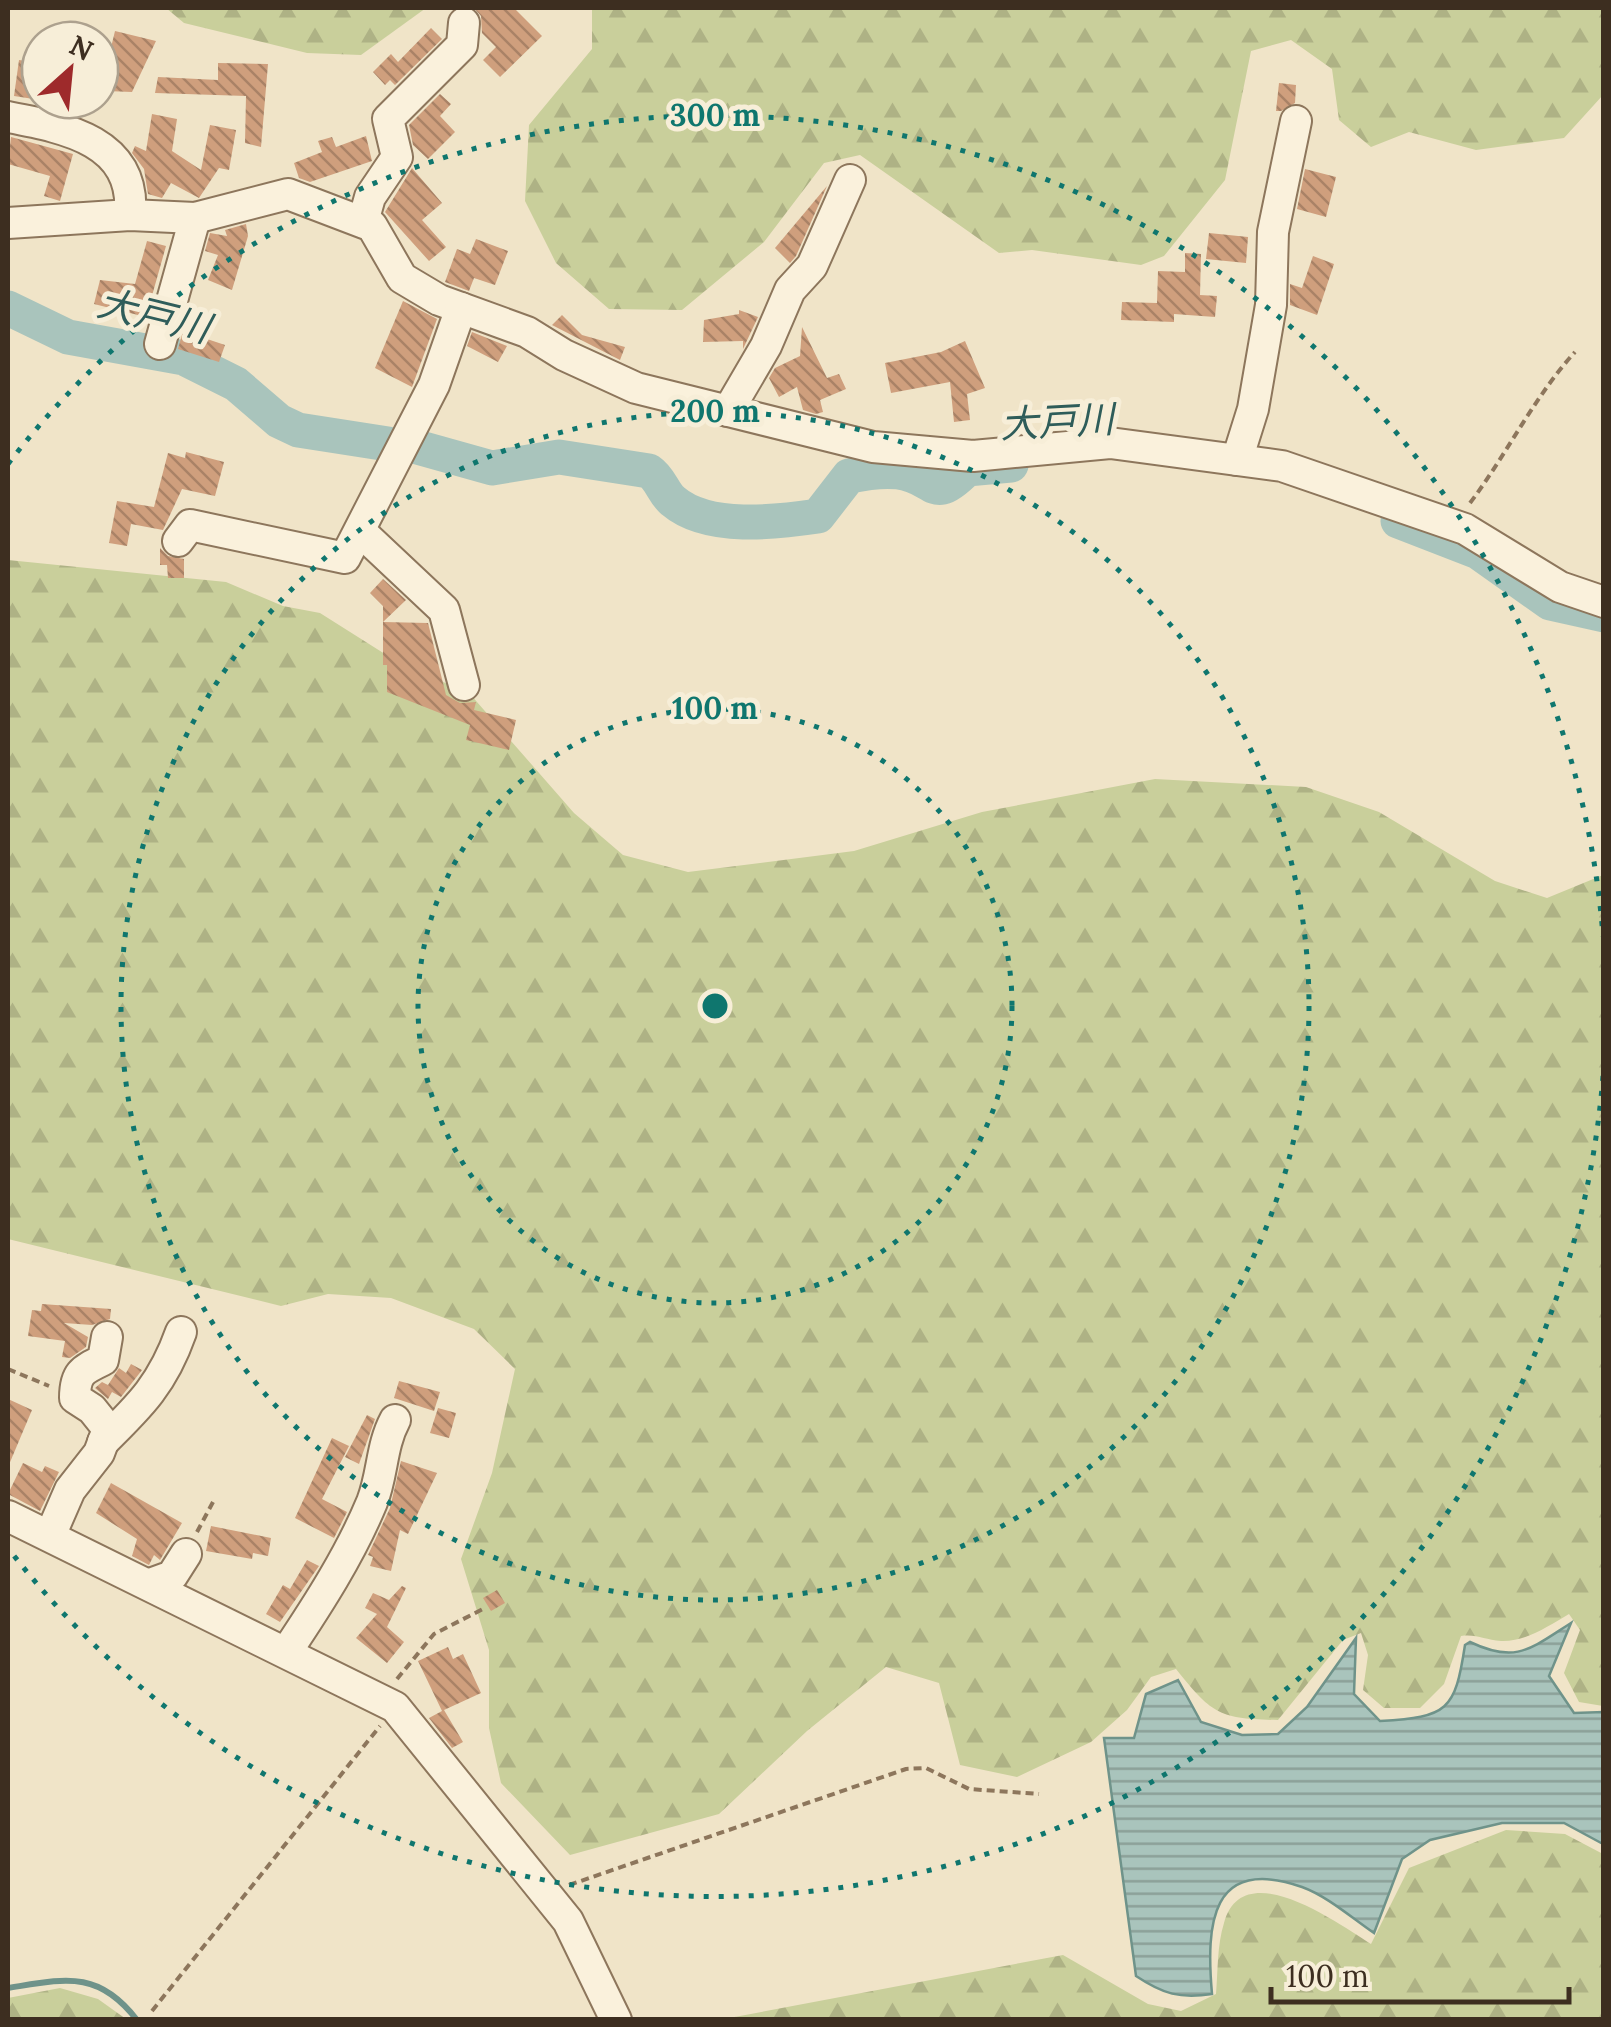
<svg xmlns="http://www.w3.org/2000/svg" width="1611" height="2027" font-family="Lora,'Noto Sans JP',serif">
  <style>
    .forest { fill: url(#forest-firs) }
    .water { fill: url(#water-rules); stroke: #6f938a; stroke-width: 2.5 }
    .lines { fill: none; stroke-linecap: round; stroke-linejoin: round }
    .stream { stroke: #6f938a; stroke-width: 6 }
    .river { stroke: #a9c4bc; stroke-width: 35 }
    .building { fill: url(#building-back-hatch) }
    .minor-casing { stroke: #8d765c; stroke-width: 34 }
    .path { stroke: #8d765c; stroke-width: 4; stroke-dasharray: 8 5; stroke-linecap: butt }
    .minor { stroke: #faf1dc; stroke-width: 30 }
    .ring { fill: none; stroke: #0f766e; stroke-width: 5; stroke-dasharray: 5 10 }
    .labels { text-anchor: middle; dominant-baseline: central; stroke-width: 10; stroke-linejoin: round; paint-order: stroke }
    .water-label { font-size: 38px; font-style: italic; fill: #2f5d5a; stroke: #f7eed8 }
    .centre { fill: #0f766e; stroke: #f7eed8; stroke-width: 5 }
    .ring-label { font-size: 30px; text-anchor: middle; font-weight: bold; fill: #0f766e; stroke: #f7eed8; stroke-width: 10; stroke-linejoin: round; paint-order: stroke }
  </style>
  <defs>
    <pattern id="forest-firs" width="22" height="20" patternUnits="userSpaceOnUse" patternTransform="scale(2.5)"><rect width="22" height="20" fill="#c9cf9b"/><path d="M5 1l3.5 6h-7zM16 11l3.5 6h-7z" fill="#aeb285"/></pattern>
    <pattern id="water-rules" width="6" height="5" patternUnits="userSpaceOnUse" patternTransform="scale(2.5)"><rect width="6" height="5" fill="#a9c4bc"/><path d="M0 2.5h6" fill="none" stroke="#8ba098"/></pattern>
    <pattern id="building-back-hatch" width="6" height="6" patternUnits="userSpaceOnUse" patternTransform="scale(2.5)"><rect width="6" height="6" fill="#cf9f7d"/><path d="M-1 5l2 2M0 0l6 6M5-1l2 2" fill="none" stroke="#a98266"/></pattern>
  </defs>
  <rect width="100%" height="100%" fill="#f0e4c8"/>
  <!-- forest -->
  <g class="forest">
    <polygon points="166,8 426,8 361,55 307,53 184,23"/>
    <polygon points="592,8 1603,8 1603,95 1564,138 1476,150 1409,132 1371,147 1339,120 1332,69 1291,40 1251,51 1225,180 1164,256 1141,265 1032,250 999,253 860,155 824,163 764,242 682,310 609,309 556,263 525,201 529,125 592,49"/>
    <path d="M8,560L226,582L283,606L320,613L396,661L470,694L574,813L623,855L688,872L854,851L982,812L1155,779L1306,787L1379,812L1495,881L1547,898L1603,875V1706L1579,1702L1564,1673L1580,1630L1569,1614C1548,1626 1526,1642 1501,1641C1485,1640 1477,1634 1461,1636L1444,1684L1420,1708H1384L1363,1690L1368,1655L1361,1633L1343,1640L1278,1720C1219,1719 1212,1714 1176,1669L1151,1677L1127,1710L1091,1742L1017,1777L960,1765L939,1683L886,1667L807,1731L719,1814L570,1855L501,1783L489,1728V1650L461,1559L492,1473L515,1369L474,1329L391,1298L328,1294L281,1306L8,1239Z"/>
    <path d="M1506,1830L1565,1834L1603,1854V2019H724L1063,1955L1148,2004L1181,2011L1216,1994C1218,1971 1217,1945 1224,1923C1243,1853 1340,1925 1371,1944L1409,1868Z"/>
    <polygon points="60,1988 98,1999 126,2019 8,2019 8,1998"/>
  </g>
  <!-- water -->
  <path class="water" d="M1571,1623L1549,1676L1574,1713L1603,1712V1844L1564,1823H1502L1430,1840L1402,1859L1374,1933C1352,1918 1327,1896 1302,1887C1210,1855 1206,1925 1212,1994C1180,1999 1163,1994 1136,1976L1104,1738H1134L1146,1694L1178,1680L1201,1722L1242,1735L1278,1734L1307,1707L1356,1638L1354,1694L1380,1721C1448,1717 1455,1711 1465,1645L1470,1642C1516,1664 1530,1649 1571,1623Z"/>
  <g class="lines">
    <!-- stream -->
    <path class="stream" d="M8,1988C64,1979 98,1969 137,2020"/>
    <!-- river -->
    <g class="river">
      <polyline points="8,308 68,337 184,358 236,384 279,421 298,430 388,444"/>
      <path d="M417,447L492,468L559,457L649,471C661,479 663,493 673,501C708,531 777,522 818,516L849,476C864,473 882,470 898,472C937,477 931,506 967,469L1011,465"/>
      <polyline points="1398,521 1478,552 1550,603 1604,615"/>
    </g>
  </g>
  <!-- building -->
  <g class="building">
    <polygon points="474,8 514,8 542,36 500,77 483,60 496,47 482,33 481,16"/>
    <polygon points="431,28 442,39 395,85 390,80 385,85 373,72 391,54 398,62"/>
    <polygon points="115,31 156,41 132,92 106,91 116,70 106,68"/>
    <polygon points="19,60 40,63 40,100 14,96"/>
    <polygon points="218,63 268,64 261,147 245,143 246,96 155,93 158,77 218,80"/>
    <polygon points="1279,83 1296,85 1295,103 1281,111 1276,111"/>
    <polygon points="440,94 451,104 440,116 455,132 428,159 413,145 409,125"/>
    <polygon points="152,114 177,119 172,151 201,170 210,125 236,130 229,170 219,168 199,198 171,183 162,198 148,194 144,169 132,153 135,146 146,151"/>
    <polygon points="366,136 372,161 310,182 299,178 294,163 322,152 318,141 332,137 336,147"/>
    <polygon points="11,137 73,154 60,201 44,196 50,176 8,164"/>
    <polygon points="412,168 442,203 422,220 446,247 429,261 385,212"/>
    <polygon points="1305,169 1336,177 1326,217 1297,209"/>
    <polygon points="827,186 796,256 790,263 775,248"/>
    <polygon points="246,224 248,236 232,290 208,280 218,255 205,251 210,233 227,236 225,230"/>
    <polygon points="1209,233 1248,237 1246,263 1206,259"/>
    <polygon points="476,239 508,251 495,285 474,278 469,291 445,282 457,249 470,254"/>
    <polygon points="147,241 166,246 146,317 94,304 100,280 135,284"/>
    <polygon points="1185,253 1201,254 1200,295 1217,296 1215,317 1174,314 1174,322 1121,320 1122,302 1157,303 1158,271 1185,272"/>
    <polygon points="1313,256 1334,264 1317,315 1290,305 1290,284 1302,288"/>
    <polygon points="403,301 437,319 412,387 375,368"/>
    <polygon points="739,310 758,317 743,349 743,341 703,342 704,320 739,314"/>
    <polygon points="562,315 582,335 625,347 620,360 552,325"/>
    <polygon points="802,327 827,378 839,374 846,389 820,400 823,412 816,414 803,410 797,387 779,397 769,378 775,368 800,356"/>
    <polygon points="183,331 225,345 219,362 178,349"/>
    <polygon points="472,332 507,346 498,362 467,346"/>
    <polygon points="965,341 985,388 967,394 970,420 954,422 950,382 891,393 885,363 941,352"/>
    <polygon points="186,452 224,462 215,496 182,489 163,530 131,524 127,546 109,543 117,501 154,507 168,453 185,458"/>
    <polygon points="160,548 168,556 184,559 184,578 168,578 167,565 160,565"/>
    <polygon points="383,579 406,600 383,622 428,623 446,695 460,703 476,702 474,710 516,720 509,750 466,740 470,725 387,692 387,665 383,665 383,606 370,593"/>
    <polygon points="42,1304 111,1309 110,1319 92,1325 64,1323 88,1337 86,1347 70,1358 62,1357 65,1341 28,1336 32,1310 41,1311"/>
    <polygon points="131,1364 142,1370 121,1397 112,1392 108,1399 95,1388 102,1382 108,1385 119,1368 126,1373"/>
    <polygon points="399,1381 440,1392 434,1411 394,1398"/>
    <polygon points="8,1399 32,1410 8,1467"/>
    <polygon points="438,1408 456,1413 449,1438 430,1433"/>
    <polygon points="367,1415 375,1419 359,1464 345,1457"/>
    <polygon points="332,1438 349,1446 322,1499 347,1512 334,1538 295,1518"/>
    <polygon points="401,1461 437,1473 408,1534 400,1530 391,1571 370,1566 373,1557 368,1555 390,1508"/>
    <polygon points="23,1463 42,1472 45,1466 59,1472 40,1511 8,1494"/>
    <polygon points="111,1483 182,1523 160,1560 154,1555 149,1565 132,1556 137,1539 96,1513"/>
    <polygon points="211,1526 271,1538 268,1556 253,1553 252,1559 206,1551"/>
    <polygon points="307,1560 319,1566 280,1622 266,1614 283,1585 290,1589"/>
    <polygon points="402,1586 406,1588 387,1627 404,1642 387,1663 356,1638 377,1614 365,1608 373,1593 389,1600"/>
    <polygon points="497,1590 505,1603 491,1611 483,1598"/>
    <polygon points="448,1647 453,1659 463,1654 481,1693 444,1710 463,1742 452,1748 429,1718 442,1711 418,1661"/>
  </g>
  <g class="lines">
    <defs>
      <g id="minor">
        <path d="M8,117C66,128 136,141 130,215"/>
        <polyline points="363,222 370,197 397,157 388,119 462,45 464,23"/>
        <polyline points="8,223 130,215 195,218 288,194 372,226 402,278 439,300 527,332 564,355 636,388 873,447 973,456 1110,443 1282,466 1465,529 1560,587 1604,602"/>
        <polyline points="160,344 195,218"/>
        <polyline points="728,411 766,346 790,290 812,266 850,180"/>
        <polyline points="1237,460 1253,409 1271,305 1273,232 1296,121"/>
        <polyline points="361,532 444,610 464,685"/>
        <polyline points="178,541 190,525 345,558 434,385 461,308"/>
        <path d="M103,1442C141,1405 163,1383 181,1332"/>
        <polyline points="8,1516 395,1707 568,1921 616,2020"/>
        <path d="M50,1536L70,1490L99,1453L108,1429L92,1409L75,1398C75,1373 82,1370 103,1360L107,1337"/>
        <polyline points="150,1584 172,1576 186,1554"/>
        <path d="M287,1651C319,1603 350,1555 372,1502C383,1474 381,1446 395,1420"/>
      </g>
    </defs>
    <!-- minor casing -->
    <use href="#minor" class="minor-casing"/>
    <!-- path -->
    <g class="path">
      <path d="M1470,503C1507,454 1534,397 1575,352"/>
      <polyline points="8,1369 49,1386"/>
      <polyline points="197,1532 213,1502"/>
      <polyline points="397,1679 434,1634 483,1609"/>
      <polyline points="569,1885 906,1769 926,1768 969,1789 1039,1794"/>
      <polyline points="152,2011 380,1726"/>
    </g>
    <!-- minor -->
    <use href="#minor" class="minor"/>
  </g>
  <!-- distance rings -->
  <g class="ring">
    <circle cx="715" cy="1006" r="297"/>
    <circle cx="715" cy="1006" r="594"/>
    <path d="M1603 1076A891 891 0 0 1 8 1548M8 464A891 891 0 0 1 1603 936"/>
  </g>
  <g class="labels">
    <!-- water labels -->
    <g class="water-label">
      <text transform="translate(154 315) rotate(14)">大戸川</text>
      <text transform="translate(1057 421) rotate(-3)">大戸川</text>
    </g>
  </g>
  <circle cx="715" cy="1006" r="15" class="centre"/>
  <g class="ring-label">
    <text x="715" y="126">300 m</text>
    <text x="715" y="422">200 m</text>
    <text x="715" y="719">100 m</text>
  </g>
  <!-- border -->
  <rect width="1611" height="2027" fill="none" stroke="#3d2e20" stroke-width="20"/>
  <!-- north arrow -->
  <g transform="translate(70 70) rotate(27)"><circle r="48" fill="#f7eed8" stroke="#ada18e" stroke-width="2.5"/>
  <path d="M0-8L18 38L0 25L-18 38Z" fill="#9e2a2b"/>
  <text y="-15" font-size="28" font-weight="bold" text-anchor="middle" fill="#3d2e20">N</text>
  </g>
  <!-- scale -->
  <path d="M1271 1987v15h298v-15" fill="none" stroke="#3d2e20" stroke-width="5"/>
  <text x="1286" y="1987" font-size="30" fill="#3d2e20" stroke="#f7eed8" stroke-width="8" paint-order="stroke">100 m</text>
</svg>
